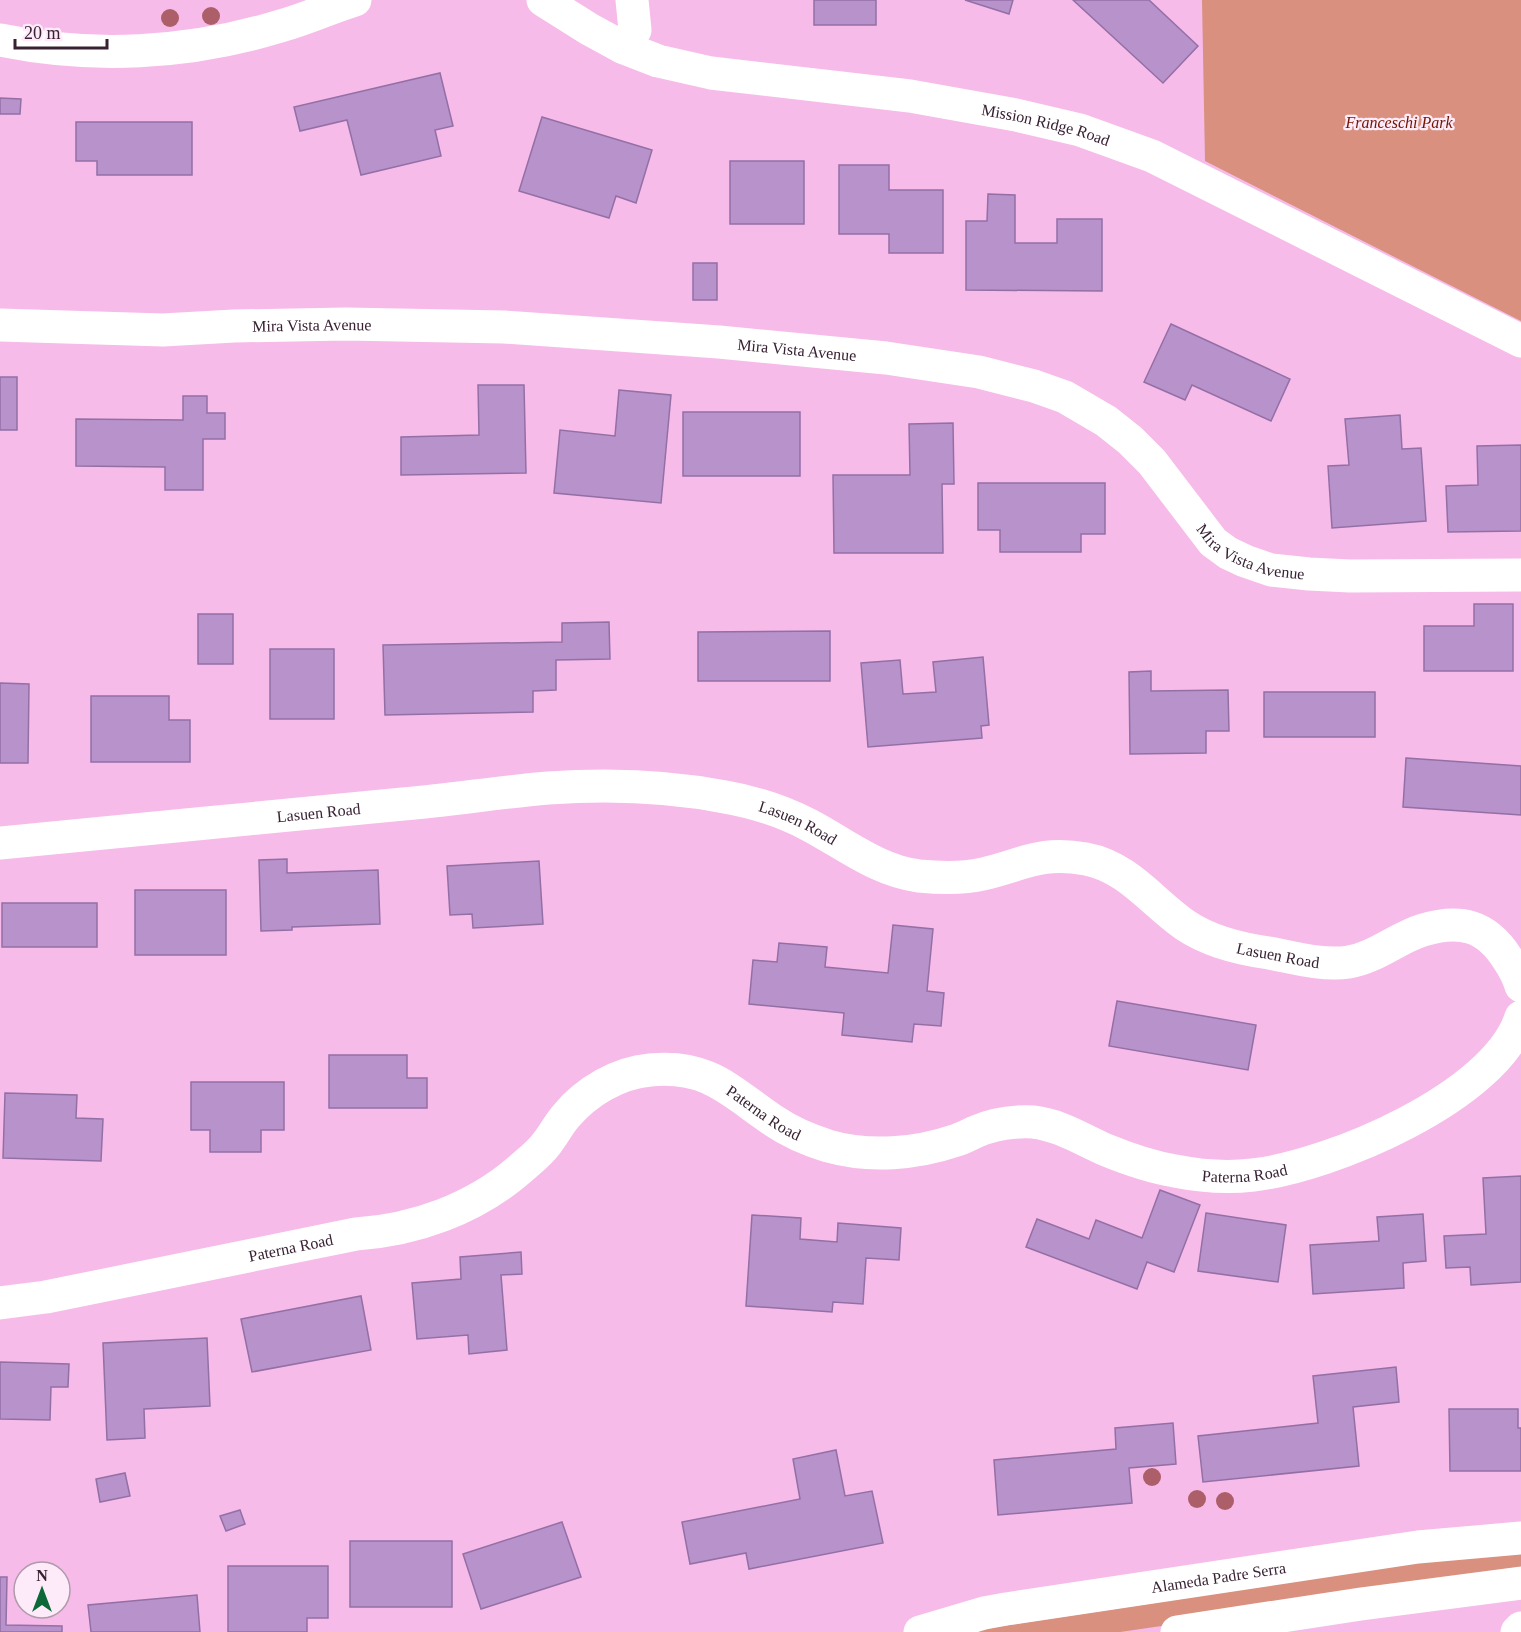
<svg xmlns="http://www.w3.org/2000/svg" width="1521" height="1632" font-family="Georgia,serif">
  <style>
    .green { fill: #d9907e }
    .building { fill: #b892cb; stroke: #946fa6; stroke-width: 1.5 }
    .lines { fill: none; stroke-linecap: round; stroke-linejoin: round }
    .minor { stroke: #fff; stroke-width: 33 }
    .tree { fill: #ad5f69 }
    .labels { text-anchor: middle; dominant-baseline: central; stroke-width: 4.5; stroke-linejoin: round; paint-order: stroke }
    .park-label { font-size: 16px; font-style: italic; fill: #701300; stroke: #feebf9 }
    .street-label { font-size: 16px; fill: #382133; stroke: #feebf9 }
  </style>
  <rect width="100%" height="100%" fill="#f7bbe9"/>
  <!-- green -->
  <g class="green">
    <polygon points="1202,0 1521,0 1521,321 1205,161"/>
    <polygon points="1521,1547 1521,1574 1120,1632 976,1632 977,1630"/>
  </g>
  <!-- building -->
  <g class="building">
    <rect x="814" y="0" width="62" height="25"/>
    <polygon points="965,0 1013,0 1009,14"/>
    <polygon points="1073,0 1149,0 1198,46 1163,83"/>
    <polygon points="440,73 453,126 435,130 441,156 361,175 347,120 300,131 294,107"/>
    <polygon points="0,98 21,99 20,114 0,114"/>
    <polygon points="542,117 652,150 636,203 616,196 609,218 519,191"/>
    <polygon points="76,122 192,122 192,175 97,175 97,161 76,161"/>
    <rect x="730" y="161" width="74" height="63"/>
    <polygon points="839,165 889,165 889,190 943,190 943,253 889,253 889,234 839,234"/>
    <polygon points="988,194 1015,195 1015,243 1057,243 1057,219 1102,219 1102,291 966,290 966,221 987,221"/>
    <rect x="693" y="263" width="24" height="37"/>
    <polygon points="1171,324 1290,379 1271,421 1192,385 1185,400 1144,382"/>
    <rect x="0" y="377" width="17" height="53"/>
    <polygon points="478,385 524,385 526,473 401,475 401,437 479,435"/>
    <polygon points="619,390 671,395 661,503 554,493 560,430 615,436"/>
    <polygon points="183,396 207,396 207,413 225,413 225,439 203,439 203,490 165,490 165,467 76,466 76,419 183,420"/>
    <rect x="683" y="412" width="117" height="64"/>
    <polygon points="1400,415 1402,449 1421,448 1426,521 1332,528 1328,466 1349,465 1345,419"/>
    <polygon points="953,423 954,484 942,484 943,553 834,553 833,475 910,475 909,424"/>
    <polygon points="1521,445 1521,531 1448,532 1446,486 1478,485 1477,446"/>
    <polygon points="978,483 1105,483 1105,534 1081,534 1081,552 1000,552 1000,530 978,530"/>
    <polygon points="1474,604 1513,604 1513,671 1424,671 1424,626 1474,626"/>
    <rect x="198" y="614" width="35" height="50"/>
    <polygon points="609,622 610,659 556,660 556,690 533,691 533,712 385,715 383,645 562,642 562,623"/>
    <polygon points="830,631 830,681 698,681 698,632"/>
    <rect x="270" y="649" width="64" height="70"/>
    <polygon points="983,657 989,725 981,726 982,738 868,747 861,663 900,660 903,694 936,692 933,662"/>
    <polygon points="1151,671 1151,691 1228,690 1229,731 1206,731 1206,753 1130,754 1129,672"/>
    <polygon points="0,683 29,684 28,763 0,763"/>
    <rect x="1264" y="692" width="111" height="45"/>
    <polygon points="91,696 169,696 169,720 190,720 190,762 91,762"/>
    <polygon points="1406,758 1521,766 1521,815 1403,807"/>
    <polygon points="287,859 287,873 378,870 380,924 292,927 292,930 261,931 259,860"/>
    <polygon points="539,861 543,924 473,928 472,914 450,915 447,866"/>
    <rect x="135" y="890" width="91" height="65"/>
    <rect x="2" y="903" width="95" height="44"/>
    <polygon points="893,925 933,929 927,991 944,993 941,1026 914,1024 912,1042 842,1035 844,1013 749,1004 753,960 777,962 779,943 827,947 825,967 888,973"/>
    <polygon points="1117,1001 1256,1025 1248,1070 1109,1046"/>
    <polygon points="329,1055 407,1055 407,1078 427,1078 427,1108 329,1108"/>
    <polygon points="191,1082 284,1082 284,1130 261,1130 261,1152 210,1152 210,1130 191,1130"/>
    <polygon points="5,1093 77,1095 76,1118 103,1119 101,1161 3,1158"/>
    <polygon points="1521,1176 1521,1282 1471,1285 1470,1267 1446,1268 1444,1236 1486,1234 1483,1178"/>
    <polygon points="1160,1190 1200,1205 1174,1272 1147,1262 1137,1289 1026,1247 1037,1219 1089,1239 1096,1220 1142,1238"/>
    <polygon points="1206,1213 1286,1225 1278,1282 1198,1271"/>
    <polygon points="1423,1214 1426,1261 1403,1263 1404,1288 1313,1294 1310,1245 1379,1241 1377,1217"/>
    <polygon points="752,1215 801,1218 800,1239 837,1242 838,1223 901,1228 899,1260 866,1258 863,1304 833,1302 832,1312 746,1306"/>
    <polygon points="521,1252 522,1274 501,1275 507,1350 469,1354 468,1335 417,1339 412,1283 461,1279 460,1257"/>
    <polygon points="361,1296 371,1350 252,1372 241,1319"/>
    <polygon points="207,1338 210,1406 144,1409 145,1438 107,1440 103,1343"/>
    <polygon points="0,1362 69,1364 68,1387 51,1387 50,1420 0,1419"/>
    <polygon points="1396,1367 1399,1402 1353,1407 1359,1466 1203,1482 1198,1436 1318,1423 1313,1376"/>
    <polygon points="1449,1409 1518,1409 1518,1428 1521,1428 1521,1471 1450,1471"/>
    <polygon points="1173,1423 1176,1464 1129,1468 1132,1503 998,1515 994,1460 1116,1449 1115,1428"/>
    <polygon points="836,1450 845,1496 872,1491 883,1543 749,1569 746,1553 690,1564 682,1522 800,1499 793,1459"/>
    <polygon points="125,1473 130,1496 100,1502 96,1479"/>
    <polygon points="240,1510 245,1524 226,1531 220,1516"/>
    <polygon points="562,1522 581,1577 481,1609 463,1554"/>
    <rect x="350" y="1541" width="102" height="66"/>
    <polygon points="228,1566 328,1566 328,1618 307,1618 307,1632 228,1632"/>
    <polygon points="0,1577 7,1577 6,1625 62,1626 62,1632 0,1632"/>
    <polygon points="197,1595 200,1632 91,1632 88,1605"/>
  </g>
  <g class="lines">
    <!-- minor -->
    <g class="minor">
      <path id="s1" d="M543,0L589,29L622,47L658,61L711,73L910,96L1016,115L1080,130L1152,156L1521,341"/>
      <path d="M0,40C91,59 188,54 277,27C304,20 329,8 355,0"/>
      <polyline points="622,47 635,30 632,0"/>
      <path id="s2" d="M0,325L163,330L234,326L346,324L504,327L719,342L886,358L979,372L1034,386L1065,397L1106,421L1130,440L1152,462L1213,542L1228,553L1245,561L1271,570L1309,574L1350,576L1521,575"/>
      <path id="s3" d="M0,843C134,830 269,817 403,804C451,800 500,792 548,788C606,784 668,786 725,797C754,802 784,812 809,825C845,844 878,871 919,876C940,878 962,879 983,874C1025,864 1040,851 1086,859C1128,867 1152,902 1185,925C1210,942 1240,949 1269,953C1295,958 1323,966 1349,962C1377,957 1397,938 1423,930C1460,919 1486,925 1507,958C1513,967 1518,975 1521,986"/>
      <path id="s4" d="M0,1303L46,1297L356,1234C415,1230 474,1209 519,1170C528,1162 540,1153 547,1143C554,1134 559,1124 566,1116C587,1091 618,1073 650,1070C708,1064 731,1092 774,1121C790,1132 809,1140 828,1146C870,1158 916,1154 957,1140C963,1138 969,1135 975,1132C993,1124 1013,1121 1033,1122C1060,1125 1081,1139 1106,1150C1128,1159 1151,1167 1175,1171C1200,1176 1228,1178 1253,1175C1331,1166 1496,1097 1521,1017"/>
      <path id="s5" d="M920,1632L984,1613L1006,1609L1418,1547L1521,1538"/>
      <polyline points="1177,1632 1361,1604 1521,1583"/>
      <polyline points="1517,1632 1521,1628"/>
    </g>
  </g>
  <!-- trees -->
  <g class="tree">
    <circle cx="211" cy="16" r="9"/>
    <circle cx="170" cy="18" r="9"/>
    <circle cx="1152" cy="1477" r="9"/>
    <circle cx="1197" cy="1499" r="9"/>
    <circle cx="1225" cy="1501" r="9"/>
  </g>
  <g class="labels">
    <!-- park labels -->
    <g class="park-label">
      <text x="1399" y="122">Franceschi Park</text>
    </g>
    <!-- street labels -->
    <g class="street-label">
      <text stroke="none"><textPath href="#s1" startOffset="524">Mission Ridge Road</textPath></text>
      <text stroke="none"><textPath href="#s2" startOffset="312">Mira Vista Avenue</textPath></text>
      <text stroke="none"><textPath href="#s2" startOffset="798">Mira Vista Avenue</textPath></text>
      <text stroke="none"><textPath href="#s2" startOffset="1320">Mira Vista Avenue</textPath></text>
      <text stroke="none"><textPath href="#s3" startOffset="320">Lasuen Road</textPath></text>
      <text stroke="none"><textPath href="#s3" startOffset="806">Lasuen Road</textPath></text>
      <text stroke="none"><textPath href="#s3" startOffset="1328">Lasuen Road</textPath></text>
      <text stroke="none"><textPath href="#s4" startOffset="836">Paterna Road</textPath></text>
      <text stroke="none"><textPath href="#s4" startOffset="1340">Paterna Road</textPath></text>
      <text stroke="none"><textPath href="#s4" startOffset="296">Paterna Road</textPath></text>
      <text stroke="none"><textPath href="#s5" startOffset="304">Alameda Padre Serra</textPath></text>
    </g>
  </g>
  <!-- north arrow -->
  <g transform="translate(42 1590)"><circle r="28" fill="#feebf9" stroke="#af9aaa" stroke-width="1.5"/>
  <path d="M0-4.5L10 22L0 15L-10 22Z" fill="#0c6739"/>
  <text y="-9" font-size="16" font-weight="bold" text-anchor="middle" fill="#382133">N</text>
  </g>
  <!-- scale -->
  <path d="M15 39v9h92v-9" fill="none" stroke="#382133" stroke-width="3"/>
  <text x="24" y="39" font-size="18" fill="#382133" stroke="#feebf9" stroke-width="4.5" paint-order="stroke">20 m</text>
</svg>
